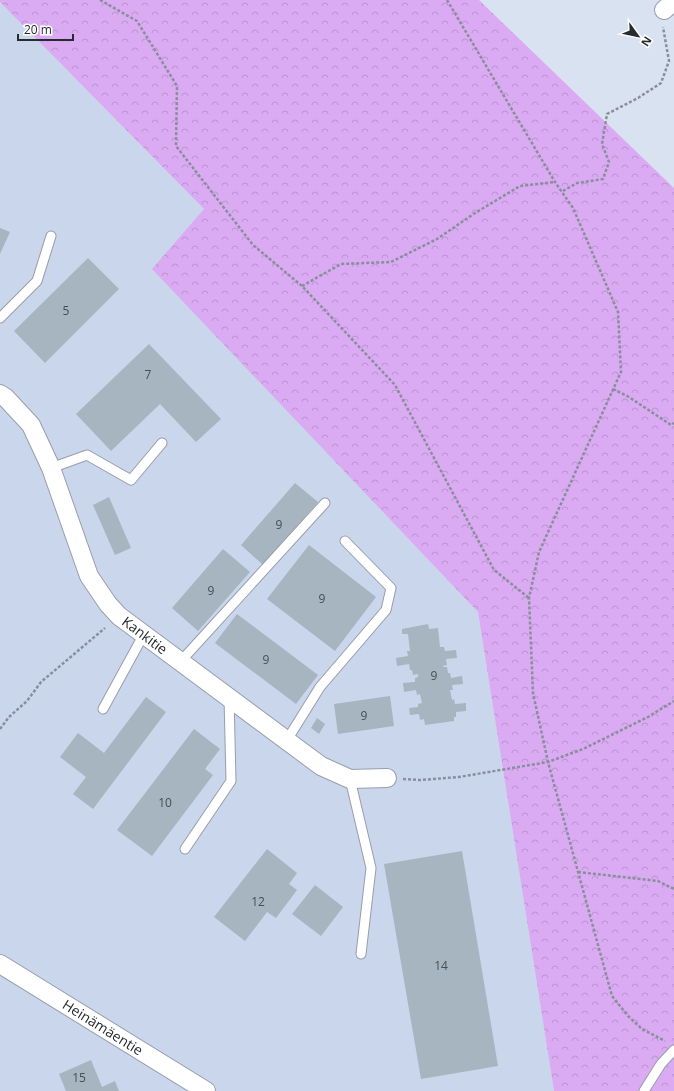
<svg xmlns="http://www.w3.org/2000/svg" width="674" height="1091" font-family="'Open Sans',sans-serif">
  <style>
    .built { fill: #cad6ec }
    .forest { fill: url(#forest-crowns) }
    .building { fill: #a6b5c0 }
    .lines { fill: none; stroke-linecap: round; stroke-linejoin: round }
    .lane-casing { stroke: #979ead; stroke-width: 11 }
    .street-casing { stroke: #979ead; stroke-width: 20 }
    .path { stroke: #898f9a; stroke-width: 2.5; stroke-dasharray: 3 2; stroke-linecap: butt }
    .lane { stroke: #fff; stroke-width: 9 }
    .street { stroke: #fff; stroke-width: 18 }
    .labels { text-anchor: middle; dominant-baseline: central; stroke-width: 3; stroke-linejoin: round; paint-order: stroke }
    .number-label { font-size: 12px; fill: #474e54 }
    .street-label { font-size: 14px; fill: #272b30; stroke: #fff }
  </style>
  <defs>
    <pattern id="forest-crowns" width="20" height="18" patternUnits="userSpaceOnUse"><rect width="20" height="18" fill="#daabf2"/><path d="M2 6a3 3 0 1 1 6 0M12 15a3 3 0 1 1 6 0" fill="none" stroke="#bb93d0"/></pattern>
  </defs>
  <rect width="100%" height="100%" fill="#d9e2f1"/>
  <!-- built -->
  <polygon class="built" points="0,2 204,209 153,269 478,612 554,1091 0,1091"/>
  <!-- forest -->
  <polygon class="forest" points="0,0 479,0 674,188 674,1091 554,1091 478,612 152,269 204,209 0,2"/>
  <!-- building -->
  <g class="building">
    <polygon points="0,228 10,232 0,254"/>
    <polygon points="88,258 119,289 45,363 14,331"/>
    <polygon points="149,344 221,419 196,442 160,404 111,451 76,414"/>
    <polygon points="295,483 318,502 263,565 241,545"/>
    <polygon points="109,497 131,548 115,555 93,505"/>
    <polygon points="309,545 376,597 335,651 267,599"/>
    <polygon points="223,549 250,572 198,631 172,608"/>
    <polygon points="237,614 318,675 296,704 215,643"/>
    <polygon points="428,624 429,629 438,628 440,647 444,647 445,651 456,650 457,658 446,659 447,665 443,666 443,667 447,667 448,673 450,673 451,678 462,676 463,684 452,685 453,690 450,690 452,700 454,699 455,704 466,703 466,711 456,712 456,717 454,717 454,721 425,725 424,719 420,720 419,714 410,715 409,708 418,707 418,704 422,703 420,694 417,695 416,690 404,692 403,683 415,682 415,678 418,677 418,674 413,675 412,670 410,670 409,664 397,666 396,658 408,656 407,651 410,651 408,634 402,634 402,629"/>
    <polygon points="390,696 394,726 338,734 334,704"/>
    <polygon points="146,697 166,712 93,809 73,794 86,777 60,757 78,733 104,753"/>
    <polygon points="317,718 325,724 319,734 311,728"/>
    <polygon points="194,729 220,749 205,769 213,775 152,856 117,830"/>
    <polygon points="267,849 297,873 289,884 297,890 276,918 267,912 245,941 214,917"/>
    <polygon points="462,851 498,1066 421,1079 384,864"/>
    <polygon points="315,885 343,907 321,936 292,914"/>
    <polygon points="91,1060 102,1087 115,1081 119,1091 66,1091 59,1074"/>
  </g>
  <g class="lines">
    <defs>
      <g id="lane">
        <polyline points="0,318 37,281 51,236"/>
        <polyline points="51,468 87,455 131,480 162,443"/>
        <polyline points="181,661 325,503"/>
        <polyline points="103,709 144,634"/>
        <polyline points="287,740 320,687 386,610 391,588 345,541"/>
        <polyline points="350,779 371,868 361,954"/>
        <polyline points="185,849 231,781 229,697"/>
        <polyline points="644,1091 661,1064 674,1050"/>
      </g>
      <g id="street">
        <polyline points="664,10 674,1"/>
        <polyline points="0,394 6,398 31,425 51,468 89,576 108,604 119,616 321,766 350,779 387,778"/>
        <polyline points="0,964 206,1091"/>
      </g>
    </defs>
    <!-- lane casing -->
    <use href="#lane" class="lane-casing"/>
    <!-- street casing -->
    <use href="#street" class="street-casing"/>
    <!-- path -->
    <g class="path">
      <polyline points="100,0 137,21 177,86 176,146 253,245 302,286 395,385 494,570 529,598"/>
      <polyline points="447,0 555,182 573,208 618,312 621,372 539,552 529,598 533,693 548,762 612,996 628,1016 642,1029 665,1041"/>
      <polyline points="563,191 577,183 603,179 609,162 602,144 607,114 638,98 661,83 669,61 663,27"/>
      <polyline points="302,286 341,264 391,262 437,239 475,213 520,186 555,182"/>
      <polyline points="613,389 629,397 671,425 674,423"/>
      <polyline points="0,729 9,717 27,701 41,682 105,628"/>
      <polyline points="403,779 420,780 459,777 548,762 583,749 648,717 674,701"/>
      <polyline points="578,872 658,881 674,889"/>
    </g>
    <!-- lane -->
    <use href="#lane" class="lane"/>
    <!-- street -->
    <use href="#street" class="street"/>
  </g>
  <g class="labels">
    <!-- number labels -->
    <g class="number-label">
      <text x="66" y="310">5</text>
      <text x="148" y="374">7</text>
      <text x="279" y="524">9</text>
      <text x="211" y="590">9</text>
      <text x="322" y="598">9</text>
      <text x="266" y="659">9</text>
      <text x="434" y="675">9</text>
      <text x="364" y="715">9</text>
      <text x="165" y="802">10</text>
      <text x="258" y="901">12</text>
      <text x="441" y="965">14</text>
      <text x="79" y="1077">15</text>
    </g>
    <!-- street labels -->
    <g class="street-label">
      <text transform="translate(145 635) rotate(37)">Kankitie</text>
      <text transform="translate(103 1027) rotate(32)">Heinämäentie</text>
    </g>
  </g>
  <!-- north arrow -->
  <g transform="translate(638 36) rotate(123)" stroke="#ffffff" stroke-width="3" paint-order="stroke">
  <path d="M0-3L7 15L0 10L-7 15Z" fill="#272b30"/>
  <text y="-6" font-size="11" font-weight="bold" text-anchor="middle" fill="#272b30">N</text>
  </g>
  <!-- scale -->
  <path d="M18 34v6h55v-6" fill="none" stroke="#272b30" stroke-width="2"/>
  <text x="24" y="34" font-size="12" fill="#272b30" stroke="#ffffff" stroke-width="3" paint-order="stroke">20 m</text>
</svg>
